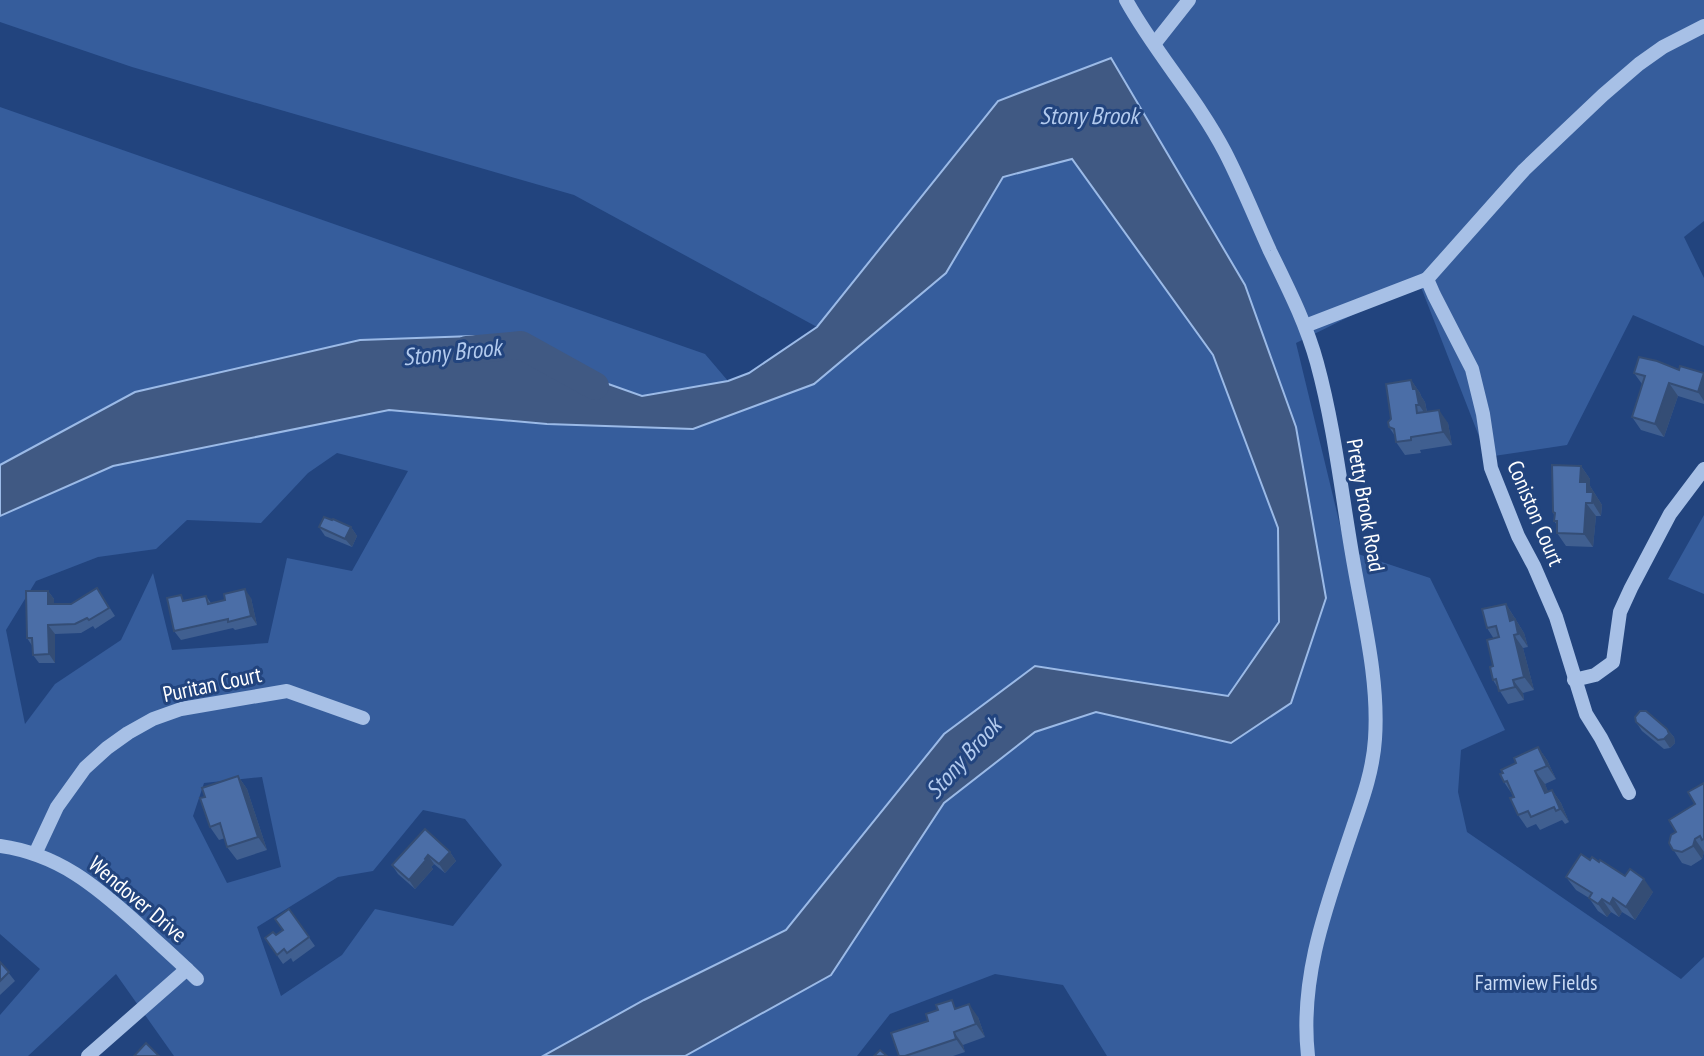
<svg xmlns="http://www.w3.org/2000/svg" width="1704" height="1056" font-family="'PT Sans Narrow',sans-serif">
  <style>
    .green { fill: #365d9c; fill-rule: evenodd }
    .water { fill: #405983; stroke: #9bbae7; stroke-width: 2 }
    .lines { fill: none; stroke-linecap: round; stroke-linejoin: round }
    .river { stroke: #405983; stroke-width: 28 }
    .minor { stroke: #a7c0e6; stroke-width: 14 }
    .wall { fill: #405f90 }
    .shaded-wall { fill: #344d75 }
    .building { fill: #4b6ea7; stroke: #344d75; stroke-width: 2 }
    .labels { text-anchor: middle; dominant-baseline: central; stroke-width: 6; stroke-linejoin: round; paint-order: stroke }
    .street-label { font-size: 22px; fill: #fff; stroke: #22447e }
    .park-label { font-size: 22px; fill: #cadbf5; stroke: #22447e }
    .water-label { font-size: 24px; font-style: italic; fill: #b2caee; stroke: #22447e }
  </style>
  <rect width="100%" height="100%" fill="#22447e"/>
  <!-- green -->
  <g class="green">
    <polygon points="0,0 1704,0 1704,221 1684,237 1704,278 1704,346 1633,315 1567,445 1487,457 1419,282 1296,343 1346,550 1430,578 1505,730 1461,750 1458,792 1467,832 1681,979 1704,957 1704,1056 1107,1056 1063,985 995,974 890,1014 857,1056 685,1056 831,975 944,803 1035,732 1096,712 1231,743 1326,598 1245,285 997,101 817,327 574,195 132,67 0,22"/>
    <polygon points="0,107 705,354 728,381 642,396 473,336 135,392 0,465"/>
    <path d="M1072,159L1213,355L1278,528L1279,622L1228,696L1035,667L944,734L786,930L644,1000L543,1056H174L116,974L28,1056H0V1015L40,969L0,934V516L113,466L389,410L547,424L693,429L946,273L1003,177ZM337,453L408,471L352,571L287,558L268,643L172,650L153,573L121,640L55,684L25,724L6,630L36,581L98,557L156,549L187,520L261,523L308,473ZM262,777L281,867L227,883L193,816L204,783ZM423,810L465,819L502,865L453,926L375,909L342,955L281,996L257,927L338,877L373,871Z"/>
    <polygon points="1704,515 1704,594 1668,579"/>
  </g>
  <!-- water -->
  <polygon class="water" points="1111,58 1245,285 1296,427 1326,598 1291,703 1231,743 1096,712 1035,732 944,803 831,975 685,1056 543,1056 644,1000 786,930 944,734 1035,666 1228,696 1279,622 1278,528 1213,355 1072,159 1003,177 946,273 814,384 693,429 547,424 389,410 113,466 0,516 0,465 135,392 360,340 473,336 642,396 728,381 749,373 817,327 998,101"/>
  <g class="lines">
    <!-- river -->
    <polyline class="river" points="467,350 521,345 595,386"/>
    <!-- minor -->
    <g class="minor">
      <path d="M1126,0C1155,53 1197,98 1225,152C1242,185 1255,218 1270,251C1288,288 1306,323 1317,363C1335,429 1342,498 1354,565C1364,622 1379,681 1375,739C1373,770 1363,798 1353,827C1328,902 1299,975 1308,1056"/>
      <polyline points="1155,43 1189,0"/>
      <polyline points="1427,279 1524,170 1603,95 1639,64 1663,47 1704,26"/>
      <polyline points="1305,326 1427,279 1434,295 1472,369 1483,414 1491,468 1518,536 1534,566 1556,617 1586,714 1601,738 1629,793"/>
      <polyline points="1574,680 1595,675 1613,662 1620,612 1631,588 1670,514 1704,469"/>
      <path d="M0,846C58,854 96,886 138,924C158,943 178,960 197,979"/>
      <polyline points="35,854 57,807 85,768 107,748 128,733 153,719 181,709 287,691 363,718"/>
      <polyline points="88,1056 187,969"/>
    </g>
  </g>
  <!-- wall -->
  <g class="wall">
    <polygon points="1634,373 1704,374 1704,404 1678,396 1664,437 1641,430 1632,417 1642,384"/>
    <polygon points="1411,380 1420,393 1421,396 1425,402 1427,412 1448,423 1452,445 1420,450 1421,453 1405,455 1396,442 1395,436 1389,427"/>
    <polygon points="1581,466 1590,479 1590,486 1602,505 1601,516 1596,516 1593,547 1566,546 1557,533 1557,525 1554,521 1554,515 1553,512"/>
    <polygon points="332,520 351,527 357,536 352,547 325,536 319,527"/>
    <polygon points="97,588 115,616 95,629 93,626 81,633 55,634 55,663 39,663 33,655 33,647 27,638 48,591 54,599 54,604 71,604"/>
    <polygon points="206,596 211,603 251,598 257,625 235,630 233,628 181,640 174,631 185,600"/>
    <polygon points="1506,604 1524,633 1528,647 1523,648 1534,690 1523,693 1524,700 1508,704 1493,680 1494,639 1487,628"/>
    <polygon points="1636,722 1667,729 1674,737 1675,743 1670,748 1664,749 1642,731"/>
    <polygon points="1538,747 1547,760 1556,779 1545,784 1548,792 1552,790 1561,803 1569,822 1565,824 1562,820 1540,830 1536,824 1527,828 1518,815 1514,797 1504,782 1516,763"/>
    <polygon points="238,776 247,789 267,850 237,860 227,847 225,838 219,840 210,827 205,797"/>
    <polygon points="1704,783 1704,852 1702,859 1691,866 1682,863 1669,843 1695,804"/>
    <polygon points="450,852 456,861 445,873 434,864 431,867 433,869 415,889 398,874 392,865"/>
    <polygon points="1590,860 1625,876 1653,892 1635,920 1622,912 1619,917 1611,912 1607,917 1598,911 1589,898 1576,890 1566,877"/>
    <polygon points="289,909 315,946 293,962 291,958 283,964 265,938 276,935 283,930"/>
    <polygon points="0,962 15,981 0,995"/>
    <polygon points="958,1008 978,1017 985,1037 963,1045 965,1052 953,1056 899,1056 928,1021"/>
  </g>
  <!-- shaded-wall -->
  <g class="shaded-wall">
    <polygon points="1704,374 1704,401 1698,392"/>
    <polygon points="1411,380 1420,393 1421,396 1425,402 1428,418 1419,405 1413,389"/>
    <polygon points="1669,383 1678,396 1664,437 1655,424"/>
    <polygon points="1439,410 1448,423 1452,445 1443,432"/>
    <polygon points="1581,466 1590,479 1590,486 1602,505 1601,516 1580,482"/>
    <polygon points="1586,503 1596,516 1593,547 1584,534"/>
    <polygon points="351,527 357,536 352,547 345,539"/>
    <polygon points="245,589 251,598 257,625 251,616"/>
    <polygon points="48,591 54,599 54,613 48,604"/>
    <polygon points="1506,604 1524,633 1528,647 1510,621"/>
    <polygon points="48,625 55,634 55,663 49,654"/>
    <polygon points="1514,635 1523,648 1534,690 1524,677"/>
    <polygon points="1513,680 1523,693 1524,700 1515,687"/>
    <polygon points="1667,729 1674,737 1675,743 1670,748 1664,739"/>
    <polygon points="1538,747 1547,760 1556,779 1547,766"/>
    <polygon points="1535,771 1545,784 1554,806 1545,793"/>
    <polygon points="238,776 247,789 267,850 258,837"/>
    <polygon points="1552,790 1561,803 1569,822 1560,809"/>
    <polygon points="1695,839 1704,852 1702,859 1693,846"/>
    <polygon points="450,852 456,861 445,873 439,864"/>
    <polygon points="428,855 434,864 431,867 433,869 415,889 409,880"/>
    <polygon points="1644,879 1653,892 1635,920 1626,907"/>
    <polygon points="1613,898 1622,912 1619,917 1610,904"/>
    <polygon points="1602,899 1611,912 1607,917 1598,904"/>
    <polygon points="969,1004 978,1017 985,1037 976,1024"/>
    <polygon points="954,1032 963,1045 965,1052 956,1039"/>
  </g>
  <!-- building -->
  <g class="building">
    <polygon points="1639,357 1657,361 1679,370 1680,366 1704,373 1698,392 1669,383 1655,424 1632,417 1645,376 1634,373"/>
    <polygon points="1411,380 1413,389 1416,389 1419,405 1416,405 1417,413 1439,410 1443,432 1411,437 1411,440 1396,442 1394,429 1389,427 1388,422 1391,419 1386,384"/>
    <polygon points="1552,465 1581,466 1580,482 1587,482 1587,492 1593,492 1592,503 1586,503 1584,534 1557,533 1557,521 1554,521 1555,513 1553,512"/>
    <polygon points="324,517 332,520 333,519 351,527 345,539 319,527"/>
    <polygon points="97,588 109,608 89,620 87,618 75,624 48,625 49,654 33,655 32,638 27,638 26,591 48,591 48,604 71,604"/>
    <polygon points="245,589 251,616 228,622 228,619 174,631 167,598 181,595 183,601 206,596 208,604 225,600 224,594"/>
    <polygon points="1506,604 1510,621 1515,619 1518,634 1514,635 1524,677 1513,680 1515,687 1499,691 1496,679 1493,680 1490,667 1493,666 1487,640 1499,637 1496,626 1487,628 1482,609"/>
    <polygon points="1640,711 1646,711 1667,729 1669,734 1664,739 1658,740 1636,722 1635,717"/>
    <polygon points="1538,747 1547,766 1535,771 1545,793 1552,790 1560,809 1556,811 1554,807 1531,817 1528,811 1518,815 1510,798 1514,797 1507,781 1504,782 1500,774 1503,773 1501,770 1516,763 1514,758"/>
    <polygon points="238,776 258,837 227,847 220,823 210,827 200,798 205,797 202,788"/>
    <polygon points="1704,783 1704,839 1702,840 1700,836 1695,839 1693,846 1682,852 1673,850 1669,843 1671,835 1676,832 1669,820 1695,804 1688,792"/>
    <polygon points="425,829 450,852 439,864 428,855 425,859 426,860 409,880 392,865"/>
    <polygon points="1581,854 1590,860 1592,857 1599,862 1600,860 1625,876 1630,869 1644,879 1626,907 1613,898 1610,904 1602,899 1598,904 1589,898 1592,893 1566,877"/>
    <polygon points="289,909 309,937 287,953 284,949 277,955 265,938 273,932 276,935 283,930 275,919"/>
    <polygon points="0,962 9,972 0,981"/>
    <polygon points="952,1000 955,1009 969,1004 976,1024 954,1032 956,1039 905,1056 899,1056 891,1033 928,1021 926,1014 938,1010 936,1005"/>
    <polygon points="146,1043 159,1056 134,1056"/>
    <polygon points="880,1050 887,1056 874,1056"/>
  </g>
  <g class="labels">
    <!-- street labels -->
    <g class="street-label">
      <text transform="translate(1366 505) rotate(80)">Pretty Brook Road</text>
      <text transform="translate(1536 513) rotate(67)">Coniston Court</text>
      <text transform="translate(212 684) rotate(-12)">Puritan Court</text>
      <text transform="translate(138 899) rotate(40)">Wendover Drive</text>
    </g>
    <!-- park labels -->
    <g class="park-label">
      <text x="1536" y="982">Farmview Fields</text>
    </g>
    <!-- water labels -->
    <g class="water-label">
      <text x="1089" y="115">Stony Brook</text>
      <text transform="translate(452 352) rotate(-6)">Stony Brook</text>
      <text transform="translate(963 758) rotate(-48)">Stony Brook</text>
    </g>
  </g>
</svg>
